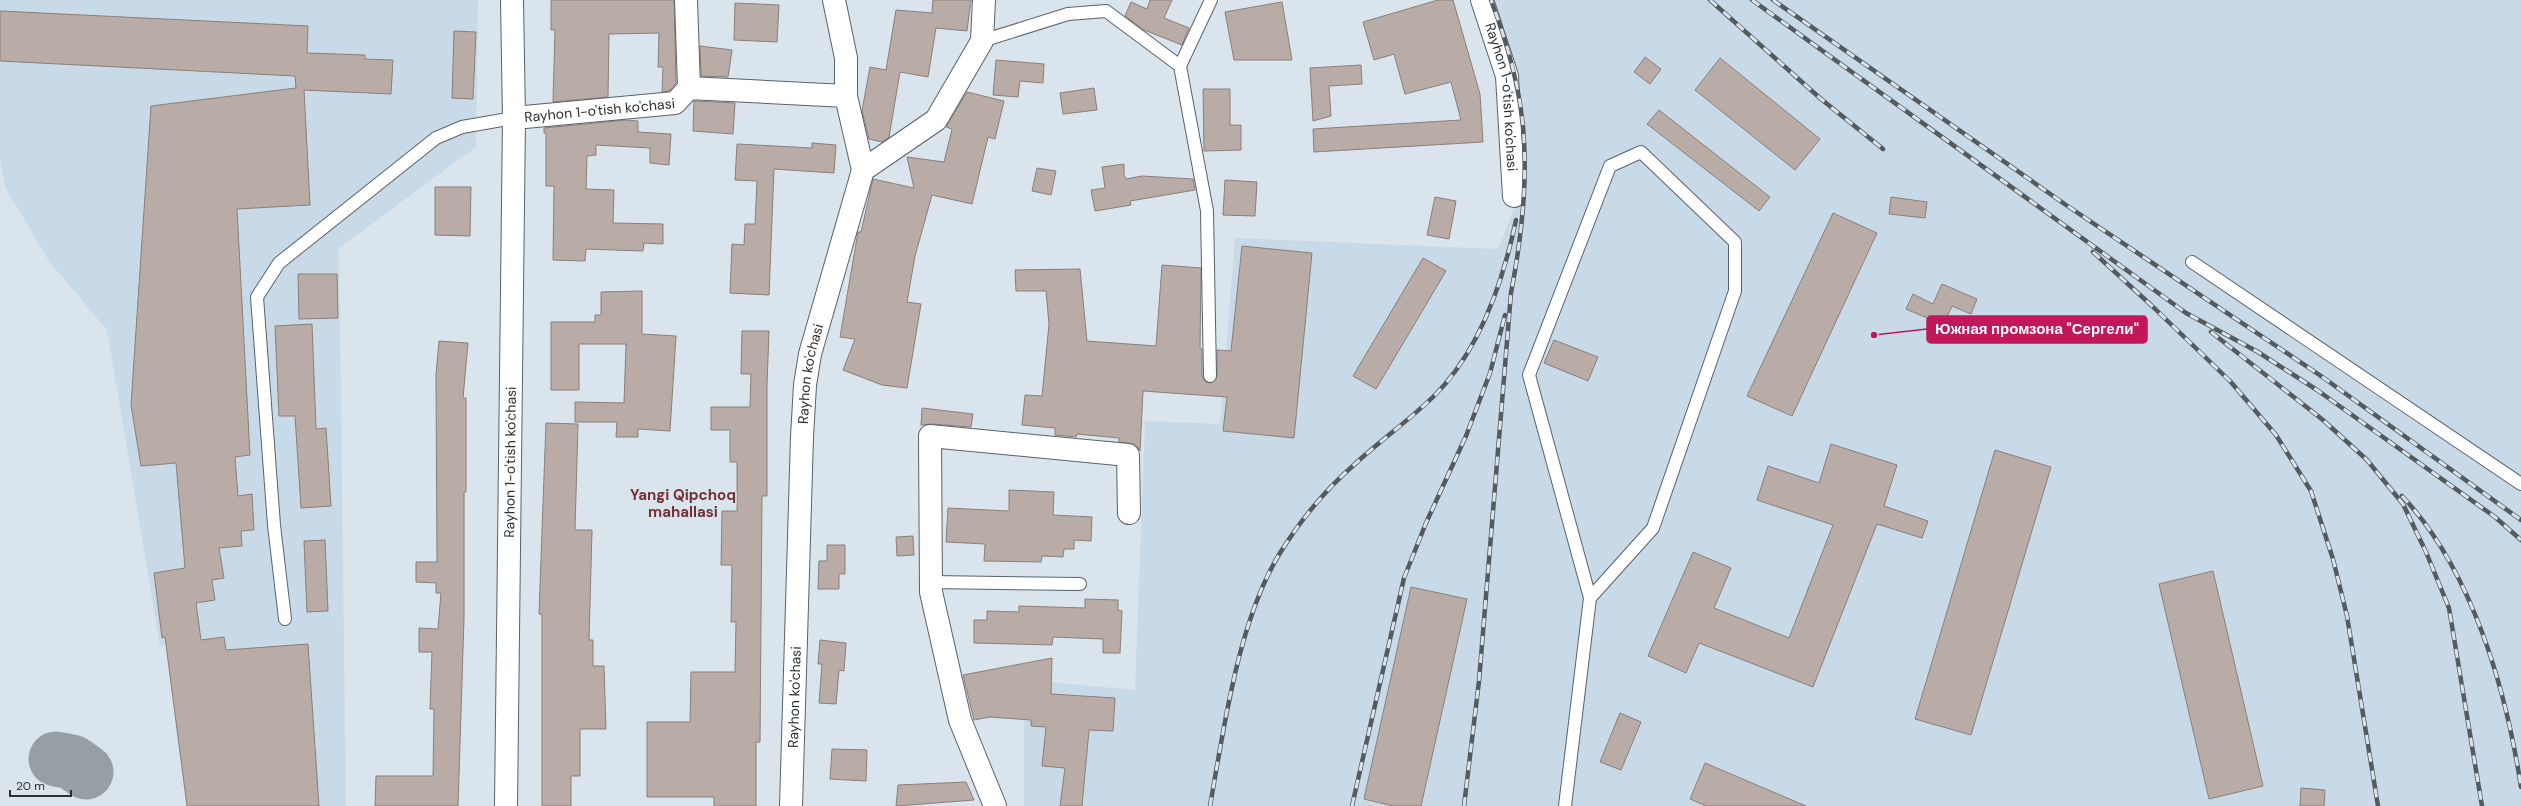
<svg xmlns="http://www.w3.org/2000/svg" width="2521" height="806" font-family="'DM Sans',sans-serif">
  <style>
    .built { fill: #c8d9e7 }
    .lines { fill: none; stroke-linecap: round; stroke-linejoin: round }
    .taxiway { stroke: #979fa6; stroke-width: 55 }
    .building { fill: #b9aca7; stroke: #8a7e79 }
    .lane-casing { stroke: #596269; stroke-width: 14 }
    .street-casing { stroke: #596269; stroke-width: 24 }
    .secondary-casing { stroke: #596269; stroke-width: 24 }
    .lane { stroke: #fff; stroke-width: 12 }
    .street { stroke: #fff; stroke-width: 22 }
    .secondary { stroke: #fff; stroke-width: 22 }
    .rail-casing { stroke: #545a5e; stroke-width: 4.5 }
    .rail { stroke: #dae4ed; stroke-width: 3; stroke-dasharray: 9; stroke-linecap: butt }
    .labels { text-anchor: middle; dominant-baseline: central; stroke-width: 3; stroke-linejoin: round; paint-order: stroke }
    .street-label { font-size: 14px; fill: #2c3033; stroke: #dae4ed }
    .neighbourhood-label { font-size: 15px; font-weight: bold; fill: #762f34; stroke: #dae4ed }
    .leader { fill: none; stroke: #c2185b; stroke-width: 1.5 }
    .callout-dot { fill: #c2185b; stroke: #dae4ed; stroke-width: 1.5 }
    .callout { fill: #c2185b; stroke: #c2185b; stroke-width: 1.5 }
    .callout-label { font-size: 15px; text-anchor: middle; font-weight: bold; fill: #fff }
  </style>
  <rect width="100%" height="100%" fill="#dae4ed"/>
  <!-- built -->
  <g class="built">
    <polygon points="0,0 478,0 476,147 339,248 346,806 187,806 166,644 160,646 107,330 49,261 5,187 0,158"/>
    <polygon points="1493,0 2521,0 2521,806 1024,806 1024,680 1135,690 1145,421 1220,424 1235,238 1498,249 1525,180 1506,32"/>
  </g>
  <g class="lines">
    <!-- taxiway -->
    <polyline class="taxiway" points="56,759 72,762 86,772"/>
  </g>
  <!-- building -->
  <g class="building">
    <polygon points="551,0 674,0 676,83 669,91 662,92 663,67 658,67 659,33 609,34 608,97 553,102 555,30 551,30"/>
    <polygon points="933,0 971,0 967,31 936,28 928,77 900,72 889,137 882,142 869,139 862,111 870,67 886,70 896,10 932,13"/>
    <polygon points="1150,0 1172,0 1164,18 1189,28 1182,45 1144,30 1125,16 1131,2 1147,9"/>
    <polygon points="1438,0 1453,0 1480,94 1483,142 1314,152 1313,129 1461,120 1451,82 1405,94 1394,54 1374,60 1363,22"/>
    <polygon points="1282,2 1292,60 1234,60 1225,12"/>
    <polygon points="735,3 779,5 777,42 734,40"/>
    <polygon points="0,11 308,26 307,53 365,55 365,59 393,60 391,94 304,90 310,205 237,209 250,455 235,457 238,496 252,494 254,530 241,531 242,546 219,548 224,578 212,580 215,600 196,603 201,640 224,637 226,650 308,644 319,806 187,806 165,637 162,638 154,573 185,568 176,463 141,466 131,405 151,106 296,88 295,76 0,61"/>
    <polygon points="454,31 476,32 473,99 452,98"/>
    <polygon points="700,46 732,50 728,77 701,76"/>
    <polygon points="1645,57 1661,69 1650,84 1634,72"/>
    <polygon points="1720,58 1820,139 1795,170 1695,90"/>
    <polygon points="996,60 1044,64 1043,83 1020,81 1018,97 993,95"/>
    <polygon points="1361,65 1362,84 1329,86 1331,116 1313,121 1310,68"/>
    <polygon points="1094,88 1097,110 1063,114 1060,93"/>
    <polygon points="1203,89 1230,89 1230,125 1241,125 1241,150 1204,151"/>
    <polygon points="967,92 1004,101 995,139 988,137 972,204 932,195 915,256 907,302 921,304 907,388 882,385 843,370 855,339 840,337 858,232 861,232 873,179 914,188 907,157 944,162 952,129 946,127"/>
    <polygon points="694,101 735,103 733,134 693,131"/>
    <polygon points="1659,110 1770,197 1759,211 1647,124"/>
    <polygon points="626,120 638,121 638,132 671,134 669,165 650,163 650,148 596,145 596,155 587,156 586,189 614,190 613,223 663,224 663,244 644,243 643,251 586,249 585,261 553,260 554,186 546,186 546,133 544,133 544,128"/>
    <polygon points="812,143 836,145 834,173 774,169 769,295 730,293 732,244 744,245 745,224 755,224 757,181 735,180 737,144 812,148"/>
    <polygon points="1124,164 1124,175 1126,179 1142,176 1193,179 1195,190 1130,201 1131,205 1095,211 1091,190 1105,188 1102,167"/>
    <polygon points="1037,168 1056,171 1051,195 1032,191"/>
    <polygon points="1225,180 1257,182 1255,216 1223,215"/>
    <polygon points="435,187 471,187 470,236 435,235"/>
    <polygon points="1435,197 1456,201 1449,239 1427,235"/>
    <polygon points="1891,197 1927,202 1925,218 1889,214"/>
    <polygon points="1833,213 1877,233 1792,416 1747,396"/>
    <polygon points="1242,246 1312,253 1294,438 1223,431 1227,397 1143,391 1140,451 1135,444 1119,442 1119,438 1077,434 1076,437 1055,435 1055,428 1022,425 1025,395 1042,396 1049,324 1046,291 1016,291 1015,270 1080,269 1087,341 1156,346 1162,265 1201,268 1200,348 1202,349 1202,376 1206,382 1211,383 1217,376 1217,350 1231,351"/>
    <polygon points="1423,258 1446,271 1376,389 1353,376"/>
    <polygon points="298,274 337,274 338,318 299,319"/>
    <polygon points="1942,284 1977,299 1971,314 1952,306 1943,325 1906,309 1913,294 1933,304"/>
    <polygon points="642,291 642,334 676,336 670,431 638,429 638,437 616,437 617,422 575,422 575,402 624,403 626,344 579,344 579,390 551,390 551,322 595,322 595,315 601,315 601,292"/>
    <polygon points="312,324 316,429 326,428 331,506 301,508 295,416 279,416 275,326"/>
    <polygon points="742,331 769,331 767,385 767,496 762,496 760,742 756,742 756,806 714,806 714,797 647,797 647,722 690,722 691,672 735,672 736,622 731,622 732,565 721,565 722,511 737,511 737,462 730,462 730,430 711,430 711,407 750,407 751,374 741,374"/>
    <polygon points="1554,340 1598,357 1588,381 1544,363"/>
    <polygon points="439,341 468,343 463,398 466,398 466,492 464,492 464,618 458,806 375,806 376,776 433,776 434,709 430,709 432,652 419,652 419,628 438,629 441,593 436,593 436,583 416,582 416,562 437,562 436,375"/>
    <polygon points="922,408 973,414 971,427 931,424 921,425"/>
    <polygon points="546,423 578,424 575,530 592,530 589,640 593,640 593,666 604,666 606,729 580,729 580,776 571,776 571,806 542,806 542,614 539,614"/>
    <polygon points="1831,444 1897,465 1884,506 1928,521 1922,538 1877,524 1813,687 1699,643 1686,673 1648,656 1693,552 1731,568 1714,608 1789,638 1833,525 1757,500 1768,466 1819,483"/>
    <polygon points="1995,450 2051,467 1971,735 1915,719"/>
    <polygon points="1009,490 1054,492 1053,515 1092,517 1091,541 1074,540 1074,549 1064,549 1063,557 1042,556 1041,562 984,561 985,544 946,542 948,508 1009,511"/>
    <polygon points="913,536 914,555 897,556 896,537"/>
    <polygon points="325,540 328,611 307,612 304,541"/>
    <polygon points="827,545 845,545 845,574 839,574 839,589 818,589 819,561 827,561"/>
    <polygon points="2213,571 2263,786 2209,799 2159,584"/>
    <polygon points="1411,587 1467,599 1421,806 1393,806 1364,799"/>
    <polygon points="1085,599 1118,600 1118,610 1122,611 1120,653 1103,653 1103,639 1053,637 1052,645 974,643 974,620 987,620 987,611 1019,612 1019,606 1085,608"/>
    <polygon points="820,640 846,643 844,671 839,670 836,704 819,703 822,664 818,664"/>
    <polygon points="1052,658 1051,694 1115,698 1113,731 1089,730 1082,806 1060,806 1065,768 1042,766 1046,727 1031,726 1031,720 990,717 974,720 963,675"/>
    <polygon points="1620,713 1641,722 1621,770 1600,762"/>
    <polygon points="832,749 867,750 866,781 830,779"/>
    <polygon points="1705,763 1806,806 1706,806 1690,799"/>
    <polygon points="966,782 974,800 896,806 898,785"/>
    <polygon points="2301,788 2325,790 2324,806 2300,806"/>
  </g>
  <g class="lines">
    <defs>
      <g id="lane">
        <polyline points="982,41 1068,14 1106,11 1180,66 1207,211 1210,376"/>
        <polyline points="1180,66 1211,0"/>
        <polyline points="2192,262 2521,484"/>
        <polyline points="931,582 1080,584"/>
        <polyline points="285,619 274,525 257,297 279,263 436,138 462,127 514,118"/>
        <polyline points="1565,806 1590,598 1529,375 1610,166 1641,152 1735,242 1735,291 1653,528 1590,598"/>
      </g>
      <g id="street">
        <polyline points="686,0 689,88"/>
        <polyline points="834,0 846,58 846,96 863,170"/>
        <path id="s1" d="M1482,0L1507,76L1514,196"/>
        <path id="s2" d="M514,118L675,103L689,88L846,96"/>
        <path id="s3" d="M791,806L802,437L805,385L810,354L863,170L936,120L982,41L984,0"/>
        <polyline points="995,806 960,720 931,592 930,436 1128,455 1129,513"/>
      </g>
      <g id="secondary">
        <path id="s4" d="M506,806L514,118L512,0"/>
      </g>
    </defs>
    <!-- lane casing -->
    <use href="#lane" class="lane-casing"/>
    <!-- street casing -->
    <use href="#street" class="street-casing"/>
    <!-- secondary casing -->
    <use href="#secondary" class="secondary-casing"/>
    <!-- lane -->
    <use href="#lane" class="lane"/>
    <!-- street -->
    <use href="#street" class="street"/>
    <!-- secondary -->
    <use href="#secondary" class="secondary"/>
    <defs>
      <g id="rail">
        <polyline points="1710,0 1821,99 1883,149"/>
        <polyline points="1752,0 2186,313 2258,352 2317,390 2495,517 2521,540"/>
        <polyline points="1773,0 2066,205 2321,376 2521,520"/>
        <polyline points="2093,252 2151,305 2230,381 2276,435 2311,491 2333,559 2347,616 2378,806"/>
        <polyline points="2211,332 2323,420 2367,460 2403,504 2426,552 2449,608 2482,806"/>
        <path d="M2402,496C2472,570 2506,689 2521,787"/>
        <path d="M1210,806C1224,728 1238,621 1280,553C1300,521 1326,489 1355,464C1380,441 1408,421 1433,397C1479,352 1503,282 1516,220"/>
        <polyline points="1352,806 1404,578 1426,523 1466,436 1490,373 1505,315"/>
        <path d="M1464,806L1479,681L1511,293C1520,246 1527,190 1524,142C1522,93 1508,45 1491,0"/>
      </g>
    </defs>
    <!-- rail casing -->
    <use href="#rail" class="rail-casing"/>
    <!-- rail -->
    <use href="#rail" class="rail"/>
  </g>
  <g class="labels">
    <!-- street labels -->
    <g class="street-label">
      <text stroke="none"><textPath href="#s1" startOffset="100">Rayhon 1-o'tish ko'chasi</textPath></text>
      <text stroke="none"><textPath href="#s2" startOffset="86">Rayhon 1-o'tish ko'chasi</textPath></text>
      <text stroke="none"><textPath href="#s3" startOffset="433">Rayhon ko'chasi</textPath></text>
      <text stroke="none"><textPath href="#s4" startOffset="344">Rayhon 1-o'tish ko'chasi</textPath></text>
      <text stroke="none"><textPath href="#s3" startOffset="109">Rayhon ko'chasi</textPath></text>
    </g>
    <!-- neighbourhood labels -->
    <g class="neighbourhood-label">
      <text x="683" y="495">Yangi Qipchoq<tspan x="683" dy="17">mahallasi</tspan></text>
    </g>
  </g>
  <!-- callouts -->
  <path class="leader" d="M1874 335L1927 329"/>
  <circle class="callout-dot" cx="1874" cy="335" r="4"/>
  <rect class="callout" x="1927" y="316" width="220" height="27" rx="4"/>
  <g class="callout-label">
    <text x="2037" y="334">Южная промзона "Сергели"</text>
  </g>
  <!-- scale -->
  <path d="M10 790v6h61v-6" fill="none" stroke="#2c3033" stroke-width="2"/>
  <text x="16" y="790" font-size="12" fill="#2c3033" stroke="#dae4ed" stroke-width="3" paint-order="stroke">20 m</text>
</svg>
